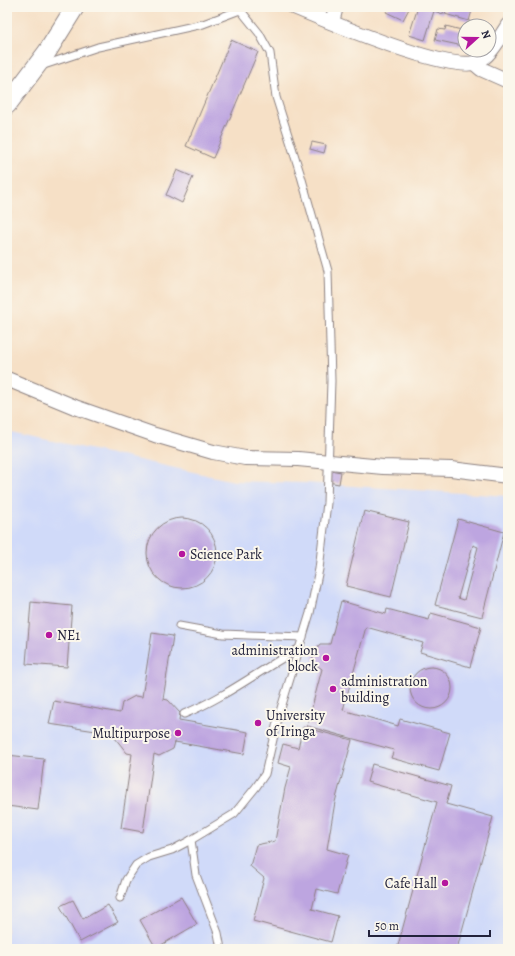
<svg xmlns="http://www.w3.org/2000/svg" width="515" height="956" font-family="Alegreya,serif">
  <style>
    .built { fill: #d0daf9 }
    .building { fill: #bda5e0; fill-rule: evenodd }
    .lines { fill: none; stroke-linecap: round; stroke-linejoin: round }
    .service-casing { stroke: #8c8180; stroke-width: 9 }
    .minor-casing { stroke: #8c8180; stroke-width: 16 }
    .tertiary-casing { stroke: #8c8180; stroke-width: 20 }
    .service { stroke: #fff; stroke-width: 7 }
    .minor { stroke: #fff; stroke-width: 14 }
    .tertiary { stroke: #fff; stroke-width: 18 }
    .poi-dot { fill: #b5179e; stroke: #fbf7ec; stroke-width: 1.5 }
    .labels { text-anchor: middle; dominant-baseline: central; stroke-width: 4; stroke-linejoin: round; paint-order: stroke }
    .poi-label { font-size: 14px; fill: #22223b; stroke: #fbf7ec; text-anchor: start }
  </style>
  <rect width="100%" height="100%" fill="#fbf7ec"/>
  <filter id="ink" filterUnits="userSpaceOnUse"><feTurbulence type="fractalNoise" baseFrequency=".025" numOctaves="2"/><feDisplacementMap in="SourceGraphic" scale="8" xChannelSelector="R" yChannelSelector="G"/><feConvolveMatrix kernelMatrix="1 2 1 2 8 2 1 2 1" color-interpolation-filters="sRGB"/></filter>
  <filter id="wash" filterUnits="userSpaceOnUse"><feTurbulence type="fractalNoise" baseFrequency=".012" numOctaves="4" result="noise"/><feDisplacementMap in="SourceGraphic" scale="16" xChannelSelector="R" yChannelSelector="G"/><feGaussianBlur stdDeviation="0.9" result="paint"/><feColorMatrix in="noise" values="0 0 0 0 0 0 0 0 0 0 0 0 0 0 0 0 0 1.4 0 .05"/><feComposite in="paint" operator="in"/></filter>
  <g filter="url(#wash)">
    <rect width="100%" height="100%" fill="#f6e0c6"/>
    <!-- built -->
    <polygon class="built" points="7,431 234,481 306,483 508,496 508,949 7,949"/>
    <g id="blocks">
      <!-- building -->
      <g class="building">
        <polygon points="388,7 410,7 403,20 386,12"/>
        <polygon points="418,7 444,7 443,14 434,11 425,40 409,35"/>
        <polygon points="447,7 473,7 469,21 445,14"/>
        <polygon points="446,26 465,31 463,46 435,40 438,29 445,30"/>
        <polygon points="231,40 258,52 213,158 186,146"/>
        <polygon points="312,142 326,145 324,153 310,149"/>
        <polygon points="177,170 193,177 182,203 166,195"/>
        <polygon points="330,470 341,472 339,484 328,482"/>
        <polygon points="364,511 409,522 391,597 346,586"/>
        <circle cx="182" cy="553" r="35"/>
        <path d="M458,519L504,532L482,617L435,605ZM473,545L478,547L464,600L458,598Z"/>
        <polygon points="341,601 386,614 387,609 429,620 431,613 481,627 470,667 420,652 423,643 366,627 343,710 398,726 400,719 450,733 439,771 391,758 394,750 307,726 322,669 314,663 312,654 320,644 330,644"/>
        <polygon points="31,602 72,606 67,667 26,664"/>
        <polygon points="152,633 173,636 163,699 168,700 180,713 179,720 248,732 244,754 175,742 173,749 159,756 154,754 143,832 121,828 132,754 127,753 115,738 116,734 49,724 54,701 120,713 122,703 135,696 142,697"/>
        <circle cx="431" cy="688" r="21"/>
        <polygon points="303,727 352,740 335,802 327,849 348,855 337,894 317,889 312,909 338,916 331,942 253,921 264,878 250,866 256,845 275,841 285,788 291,767 278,763 283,744 298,748"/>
        <polygon points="7,755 44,759 38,810 7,806"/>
        <polygon points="372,764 451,786 446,804 493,817 457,949 397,949 437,802 367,782"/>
        <polygon points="181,897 197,924 156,948 140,920"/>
        <polygon points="73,900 83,919 108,905 118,922 80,942 60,906"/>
      </g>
    </g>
  </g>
  <g filter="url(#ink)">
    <use href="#blocks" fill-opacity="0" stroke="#8c8180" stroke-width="1"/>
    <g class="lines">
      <defs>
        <g id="service">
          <polyline points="41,66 98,47 203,24 240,10"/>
          <polyline points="179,626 223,634 303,637"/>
          <path d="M184,714C226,697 260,670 300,648"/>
          <polyline points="191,840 196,875 218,933 221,949"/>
          <polyline points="120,898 126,880 136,865 149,857 172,850 191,840 234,814 256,787 265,774 278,718 310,613 319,569 327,503 331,381 328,271 301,176 276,97 270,53 259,33 238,7"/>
        </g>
        <g id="minor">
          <path d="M294,7C327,21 443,70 474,63C488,60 501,36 508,25"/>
          <polyline points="332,22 336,7"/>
          <polyline points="474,63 481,69 508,81"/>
          <polyline points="7,379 75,407 155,435 213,452 245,458 298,459 383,467 451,469 508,476"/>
        </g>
        <polyline id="tertiary" points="7,105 47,52 75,7"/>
      </defs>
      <!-- service casing -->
      <use href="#service" class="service-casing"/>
      <!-- minor casing -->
      <use href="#minor" class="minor-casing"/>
      <!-- tertiary casing -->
      <use href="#tertiary" class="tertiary-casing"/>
      <!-- service -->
      <use href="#service" class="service"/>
      <!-- minor -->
      <use href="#minor" class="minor"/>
      <!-- tertiary -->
      <use href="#tertiary" class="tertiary"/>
    </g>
  </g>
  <!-- markers -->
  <g class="poi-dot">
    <circle cx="182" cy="554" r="4"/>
    <circle cx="49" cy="635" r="4"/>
    <circle cx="326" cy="658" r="4"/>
    <circle cx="333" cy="689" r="4"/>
    <circle cx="258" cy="723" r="4"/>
    <circle cx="178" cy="733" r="4"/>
    <circle cx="445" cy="883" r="4"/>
  </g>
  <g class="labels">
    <!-- poi labels -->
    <g class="poi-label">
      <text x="190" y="554">Science Park</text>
      <text x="57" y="635">NE1</text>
      <text x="318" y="650" text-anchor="end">administration<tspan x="318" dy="16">block</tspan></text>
      <text x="341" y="681">administration<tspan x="341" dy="16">building</tspan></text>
      <text x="266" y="715">University<tspan x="266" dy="16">of Iringa</tspan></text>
      <text x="170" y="733" text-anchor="end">Multipurpose</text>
      <text x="437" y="883" text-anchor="end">Cafe Hall</text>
    </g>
  </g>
  <!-- margin -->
  <rect width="515" height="956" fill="none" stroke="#fbf7ec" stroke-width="24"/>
  <!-- north arrow -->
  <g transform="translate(477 38) rotate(69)"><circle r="19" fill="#fbf7ec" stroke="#a4a2a5"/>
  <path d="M0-3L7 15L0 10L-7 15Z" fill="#b5179e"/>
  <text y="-6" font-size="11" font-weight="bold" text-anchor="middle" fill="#22223b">N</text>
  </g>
  <!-- scale -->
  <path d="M369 930v6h121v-6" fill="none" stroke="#22223b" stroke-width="2"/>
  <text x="375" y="930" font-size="12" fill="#22223b" stroke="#fbf7ec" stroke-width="3" paint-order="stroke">50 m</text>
</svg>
